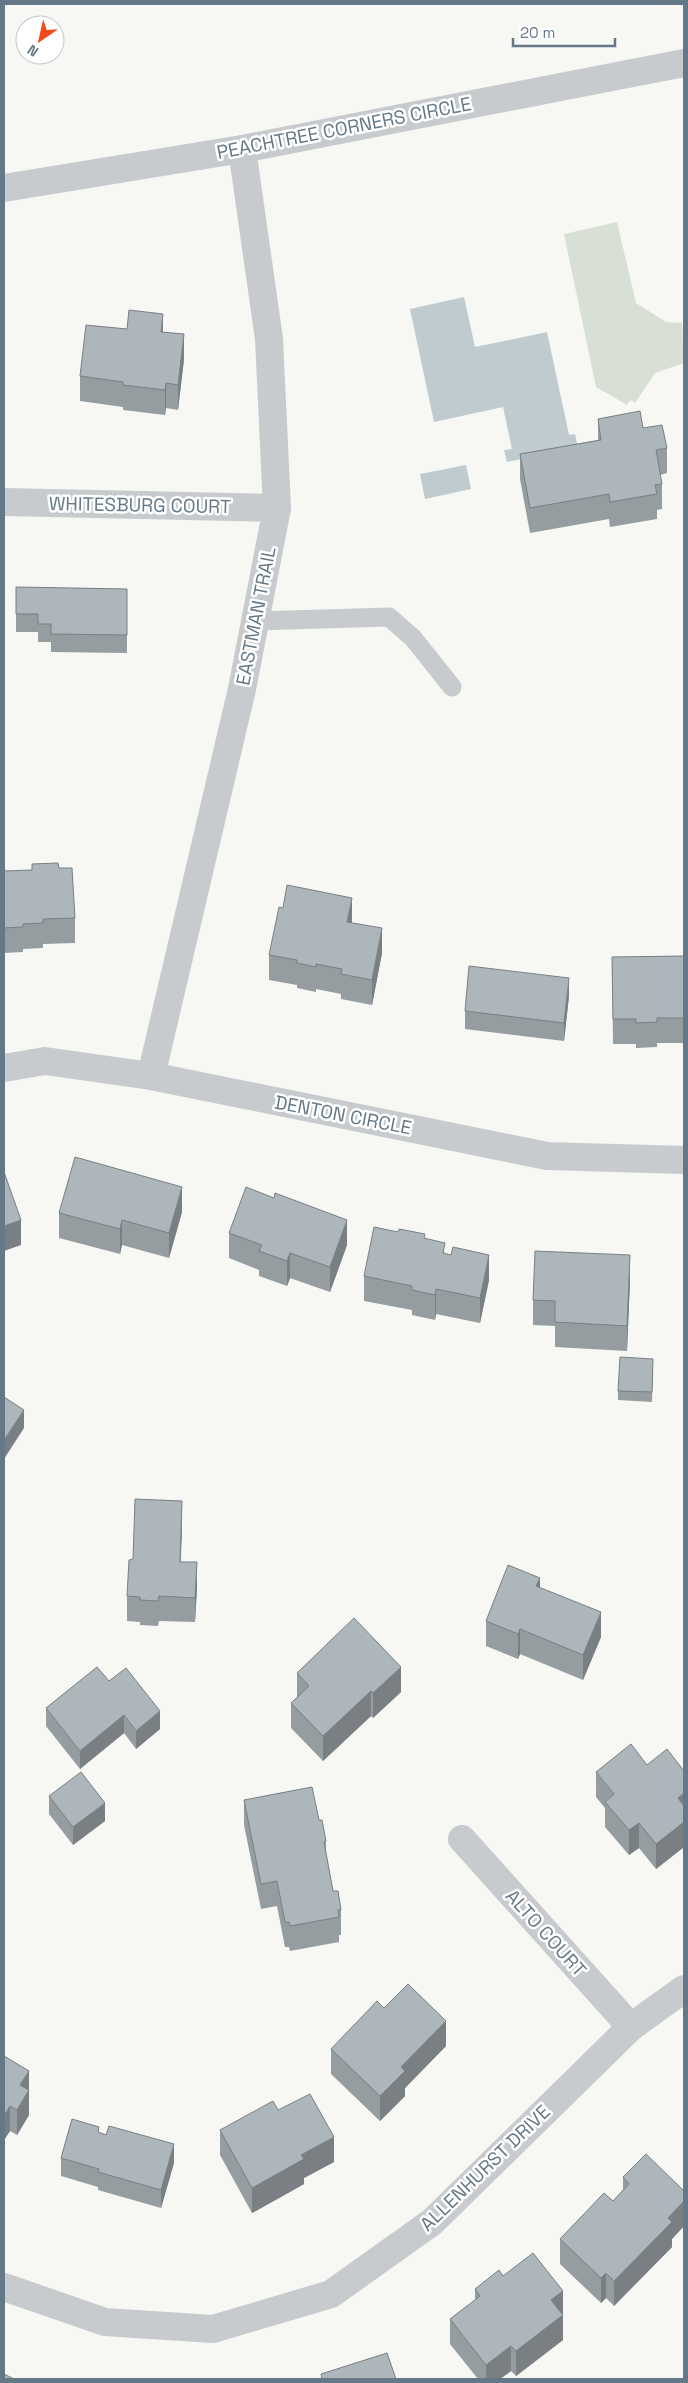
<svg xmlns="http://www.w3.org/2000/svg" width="688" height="2383" font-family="'Space Grotesk',sans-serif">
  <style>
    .green { fill: #d8e0d5 }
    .water { fill: #c0cbd0 }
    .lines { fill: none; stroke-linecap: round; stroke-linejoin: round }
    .service { stroke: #c7cbce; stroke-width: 19 }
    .minor { stroke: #c7cbce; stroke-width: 28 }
    .tertiary { stroke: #c7cbce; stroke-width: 28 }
    .wall { fill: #959da1 }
    .shaded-wall { fill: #797f83 }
    .building { fill: #adb6bb; stroke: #797f83 }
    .labels { text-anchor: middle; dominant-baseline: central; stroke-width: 5; stroke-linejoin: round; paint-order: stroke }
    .street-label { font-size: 19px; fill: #647887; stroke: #fff }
  </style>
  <rect width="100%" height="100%" fill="#f7f7f4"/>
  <!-- green -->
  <polygon class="green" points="617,222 636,303 666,322 682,323 684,363 655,373 635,403 630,400 627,405 596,387 564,234"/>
  <!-- water -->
  <g class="water">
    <polygon points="464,297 475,347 547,332 569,435 575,434 578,448 507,462 504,450 512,449 503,407 434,422 410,309"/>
    <polygon points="466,465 471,489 425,499 420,474"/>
  </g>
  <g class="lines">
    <!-- service -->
    <polyline class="service" points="255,621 389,617 413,638 452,687"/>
    <!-- minor -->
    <g class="minor">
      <polyline points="4,502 277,508"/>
      <polyline points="4,1068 45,1061 151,1076 547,1156 684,1160"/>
      <polyline points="151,1076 242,689 277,508 269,339 242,149"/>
      <polyline points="462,1839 631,2027"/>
      <polyline points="4,2287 105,2322 213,2329 331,2294 432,2222 631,2027 684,1989"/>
    </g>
    <!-- tertiary -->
    <polyline class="tertiary" points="4,188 242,149 684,63"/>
  </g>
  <!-- wall -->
  <g class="wall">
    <polygon points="127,329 163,332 184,359 178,410 166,408 165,415 123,410 123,407 80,401 80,376"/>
    <polygon points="598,419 643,428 667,448 667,473 660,475 662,484 662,509 657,510 657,519 610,527 609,519 530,533 520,479 520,454 598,440"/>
    <polygon points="16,587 127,589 127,653 51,652 51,642 38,642 38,632 16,632"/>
    <polygon points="32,864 59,868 75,918 75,943 43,944 43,948 23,949 23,952 4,953 4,871 32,870"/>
    <polygon points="352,923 382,953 372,1005 341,999 341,994 316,989 316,992 297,988 297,985 269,980 269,955"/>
    <polygon points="684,956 684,1043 657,1043 657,1047 636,1048 636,1044 613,1044 612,957"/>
    <polygon points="569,996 564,1041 465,1029 465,1011"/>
    <polygon points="182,1212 169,1258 122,1245 120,1254 59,1238 59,1213"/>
    <polygon points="229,1233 347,1245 330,1292 290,1278 287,1286 259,1276 259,1270 229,1258"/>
    <polygon points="425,1239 445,1253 489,1280 480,1323 436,1314 435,1320 412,1315 412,1310 364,1301 364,1276"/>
    <polygon points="630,1280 627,1351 555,1347 555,1326 533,1325 533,1300"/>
    <polygon points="653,1368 652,1402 618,1400 618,1391"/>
    <polygon points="182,1526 180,1562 197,1587 195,1622 159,1621 158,1626 140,1625 140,1622 127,1621 127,1596 133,1559"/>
    <polygon points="540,1588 601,1637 583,1680 520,1654 518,1659 486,1646 486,1621"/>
    <polygon points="297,1673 401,1692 373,1718 371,1716 323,1761 291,1728 291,1703 297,1698"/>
    <polygon points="109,1681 160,1729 136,1749 124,1733 80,1769 46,1726 46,1708"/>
    <polygon points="647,1765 684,1771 684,1847 656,1869 639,1848 629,1855 605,1827 605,1808 596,1797 596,1772"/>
    <polygon points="49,1796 105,1821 73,1845 49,1814"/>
    <polygon points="244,1800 319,1820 326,1841 326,1854 333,1891 341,1910 341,1935 339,1935 339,1942 290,1951 289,1947 285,1947 277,1906 261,1909 244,1825"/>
    <polygon points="384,2008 446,2046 405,2088 405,2096 380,2121 331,2074 331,2049"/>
    <polygon points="4,2056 29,2071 29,2115 17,2135 10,2131 4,2140"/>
    <polygon points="278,2110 334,2162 304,2178 304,2184 252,2213 220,2155 220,2130"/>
    <polygon points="99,2133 106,2135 174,2163 161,2208 98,2190 98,2187 61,2176 61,2158"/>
    <polygon points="623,2177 684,2191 684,2226 672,2239 672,2247 614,2306 606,2298 601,2303 560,2264 560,2239 613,2201 623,2190"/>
    <polygon points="503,2276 563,2291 563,2340 516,2376 511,2371 500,2379 478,2379 450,2344 450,2319 475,2300 475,2289"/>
  </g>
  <!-- shaded-wall -->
  <g class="shaded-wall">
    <polygon points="163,314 163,339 161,332"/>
    <polygon points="184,334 184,359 178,410 178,385"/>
    <polygon points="166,383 166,408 165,415 165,390"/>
    <polygon points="352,898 352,923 347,922"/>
    <polygon points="382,928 382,953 372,1005 372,980"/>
    <polygon points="569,978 569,996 564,1041 564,1023"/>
    <polygon points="182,1187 182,1212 169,1258 169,1233"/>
    <polygon points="21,1220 21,1245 4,1251 4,1226"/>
    <polygon points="122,1220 122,1245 120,1254 120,1229"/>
    <polygon points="347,1220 347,1245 330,1292 330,1267"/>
    <polygon points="290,1253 290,1278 287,1286 287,1261"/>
    <polygon points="489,1255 489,1280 480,1323 480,1298"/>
    <polygon points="630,1255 630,1280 627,1351 627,1326"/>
    <polygon points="436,1289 436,1314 435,1320 435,1295"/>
    <polygon points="24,1410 24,1428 4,1459 4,1440"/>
    <polygon points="182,1501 182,1526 180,1587 180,1562"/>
    <polygon points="197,1562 197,1587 195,1622 195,1598"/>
    <polygon points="540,1578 540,1603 536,1586"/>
    <polygon points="601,1612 601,1637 583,1680 583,1655"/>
    <polygon points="520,1629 520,1654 518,1659 518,1634"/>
    <polygon points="401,1667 401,1692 373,1718 373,1693"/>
    <polygon points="371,1691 371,1716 323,1761 323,1736"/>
    <polygon points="160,1711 160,1729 136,1749 136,1731"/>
    <polygon points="124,1715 124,1733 80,1769 80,1751"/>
    <polygon points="684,1793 684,1818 678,1798"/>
    <polygon points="105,1803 105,1821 73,1845 73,1827"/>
    <polygon points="684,1822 684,1847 656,1869 656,1844"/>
    <polygon points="639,1823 639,1848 629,1855 629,1830"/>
    <polygon points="446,2021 446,2046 405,2088 405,2096 380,2121 380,2096 401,2067"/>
    <polygon points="29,2071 29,2115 17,2135 17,2110 20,2085"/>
    <polygon points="10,2106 10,2131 4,2140 4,2116"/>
    <polygon points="334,2137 334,2162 304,2178 304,2184 252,2213 252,2188 301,2155"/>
    <polygon points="174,2144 174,2163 161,2208 161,2190"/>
    <polygon points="684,2201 684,2226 672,2239 672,2247 614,2306 614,2281 668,2218"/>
    <polygon points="606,2273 606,2298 601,2303 601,2278"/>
    <polygon points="563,2291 563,2340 516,2376 516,2351 551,2300"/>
    <polygon points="511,2346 511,2371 500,2379 486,2379 486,2365"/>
  </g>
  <!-- building -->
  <g class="building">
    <polygon points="129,310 163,314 161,332 184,334 178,385 166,383 165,390 123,385 123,382 80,376 86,325 127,329"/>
    <polygon points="640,411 643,428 662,425 667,448 656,450 662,484 655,485 657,494 610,502 609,494 530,508 520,454 601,440 598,419"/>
    <polygon points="16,587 127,589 127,635 51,634 51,624 38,624 38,614 16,614"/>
    <polygon points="58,863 59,868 72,868 75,918 43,919 43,923 23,924 23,927 4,928 4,871 32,870 32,864"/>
    <polygon points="287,885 352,898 347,922 382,928 372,980 341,974 342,969 316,964 316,967 297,963 297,960 269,955 279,907 283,908"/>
    <polygon points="684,956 684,1018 657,1018 657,1022 636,1023 636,1019 613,1019 612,957"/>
    <polygon points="469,966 569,978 564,1023 465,1011"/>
    <polygon points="75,1157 182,1187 169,1233 122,1220 120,1229 59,1213"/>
    <polygon points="4,1172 21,1220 4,1226"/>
    <polygon points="246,1187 274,1198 275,1193 347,1220 330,1267 290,1253 287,1261 259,1251 262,1245 229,1233"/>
    <polygon points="374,1227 398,1232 399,1229 425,1234 424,1238 445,1243 443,1253 451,1255 453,1247 489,1255 480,1298 436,1289 435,1295 412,1290 412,1286 364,1276"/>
    <polygon points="535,1251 630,1255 627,1326 555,1322 555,1301 533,1300"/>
    <polygon points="620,1357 653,1359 652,1392 618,1391"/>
    <polygon points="4,1397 24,1410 4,1440"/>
    <polygon points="135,1499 182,1501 180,1562 197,1562 195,1598 159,1596 158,1601 140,1600 140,1597 127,1596 129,1560 133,1559"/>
    <polygon points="508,1565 540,1578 536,1586 601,1612 583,1655 520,1629 518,1634 486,1621"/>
    <polygon points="354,1618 401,1667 373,1693 371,1691 323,1736 291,1703 309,1686 297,1673"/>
    <polygon points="97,1667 109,1681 126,1668 160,1711 136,1731 124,1715 80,1751 46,1708"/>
    <polygon points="631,1744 647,1765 667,1749 684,1771 684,1793 678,1798 684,1806 684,1822 656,1844 639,1823 629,1830 605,1802 614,1794 596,1772"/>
    <polygon points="81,1772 105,1803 73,1827 49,1796"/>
    <polygon points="312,1787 319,1820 322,1820 326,1841 324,1842 333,1891 338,1891 341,1910 338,1910 339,1917 290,1926 289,1922 285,1922 277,1881 261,1884 244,1800"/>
    <polygon points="408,1984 446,2021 401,2067 405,2071 380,2096 331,2049 377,2001 384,2008"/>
    <polygon points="4,2056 29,2071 20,2085 29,2090 17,2110 10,2106 4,2116"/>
    <polygon points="310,2094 334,2137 301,2155 304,2159 252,2188 220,2130 273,2101 278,2110"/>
    <polygon points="72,2119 99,2127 98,2132 106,2135 109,2126 174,2144 161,2190 98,2172 99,2169 61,2158"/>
    <polygon points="646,2154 684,2191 684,2201 668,2218 672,2222 614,2281 606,2273 601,2278 560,2239 604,2193 613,2201 629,2184 623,2177"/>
    <polygon points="533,2253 563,2291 551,2300 563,2315 516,2351 511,2346 486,2365 450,2319 480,2296 475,2289 499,2270 503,2276"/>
    <polygon points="387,2353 396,2379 317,2379 322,2378 321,2374"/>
    <polygon points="4,2374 14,2379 4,2379"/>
  </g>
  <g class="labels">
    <!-- street labels -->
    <g class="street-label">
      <text transform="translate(344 128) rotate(-11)">PEACHTREE CORNERS CIRCLE</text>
      <text transform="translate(140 505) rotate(1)">WHITESBURG COURT</text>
      <text transform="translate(256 616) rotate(-79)">EASTMAN TRAIL</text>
      <text transform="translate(343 1115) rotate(11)">DENTON CIRCLE</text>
      <text transform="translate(546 1933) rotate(48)">ALTO COURT</text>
      <text transform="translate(485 2168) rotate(-44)">ALLENHURST DRIVE</text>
    </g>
  </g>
  <!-- border -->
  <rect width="688" height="2383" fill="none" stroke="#647887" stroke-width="10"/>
  <!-- north arrow -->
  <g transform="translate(40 40) rotate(214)"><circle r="24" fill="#ffffff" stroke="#c1c9cf"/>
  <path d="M0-4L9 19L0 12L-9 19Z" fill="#f14b1b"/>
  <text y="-8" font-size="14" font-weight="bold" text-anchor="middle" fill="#647887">N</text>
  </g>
  <!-- scale -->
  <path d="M513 38v8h102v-8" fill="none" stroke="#647887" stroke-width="2.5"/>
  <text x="520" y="38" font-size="15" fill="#647887" stroke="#ffffff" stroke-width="4" paint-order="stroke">20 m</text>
</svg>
